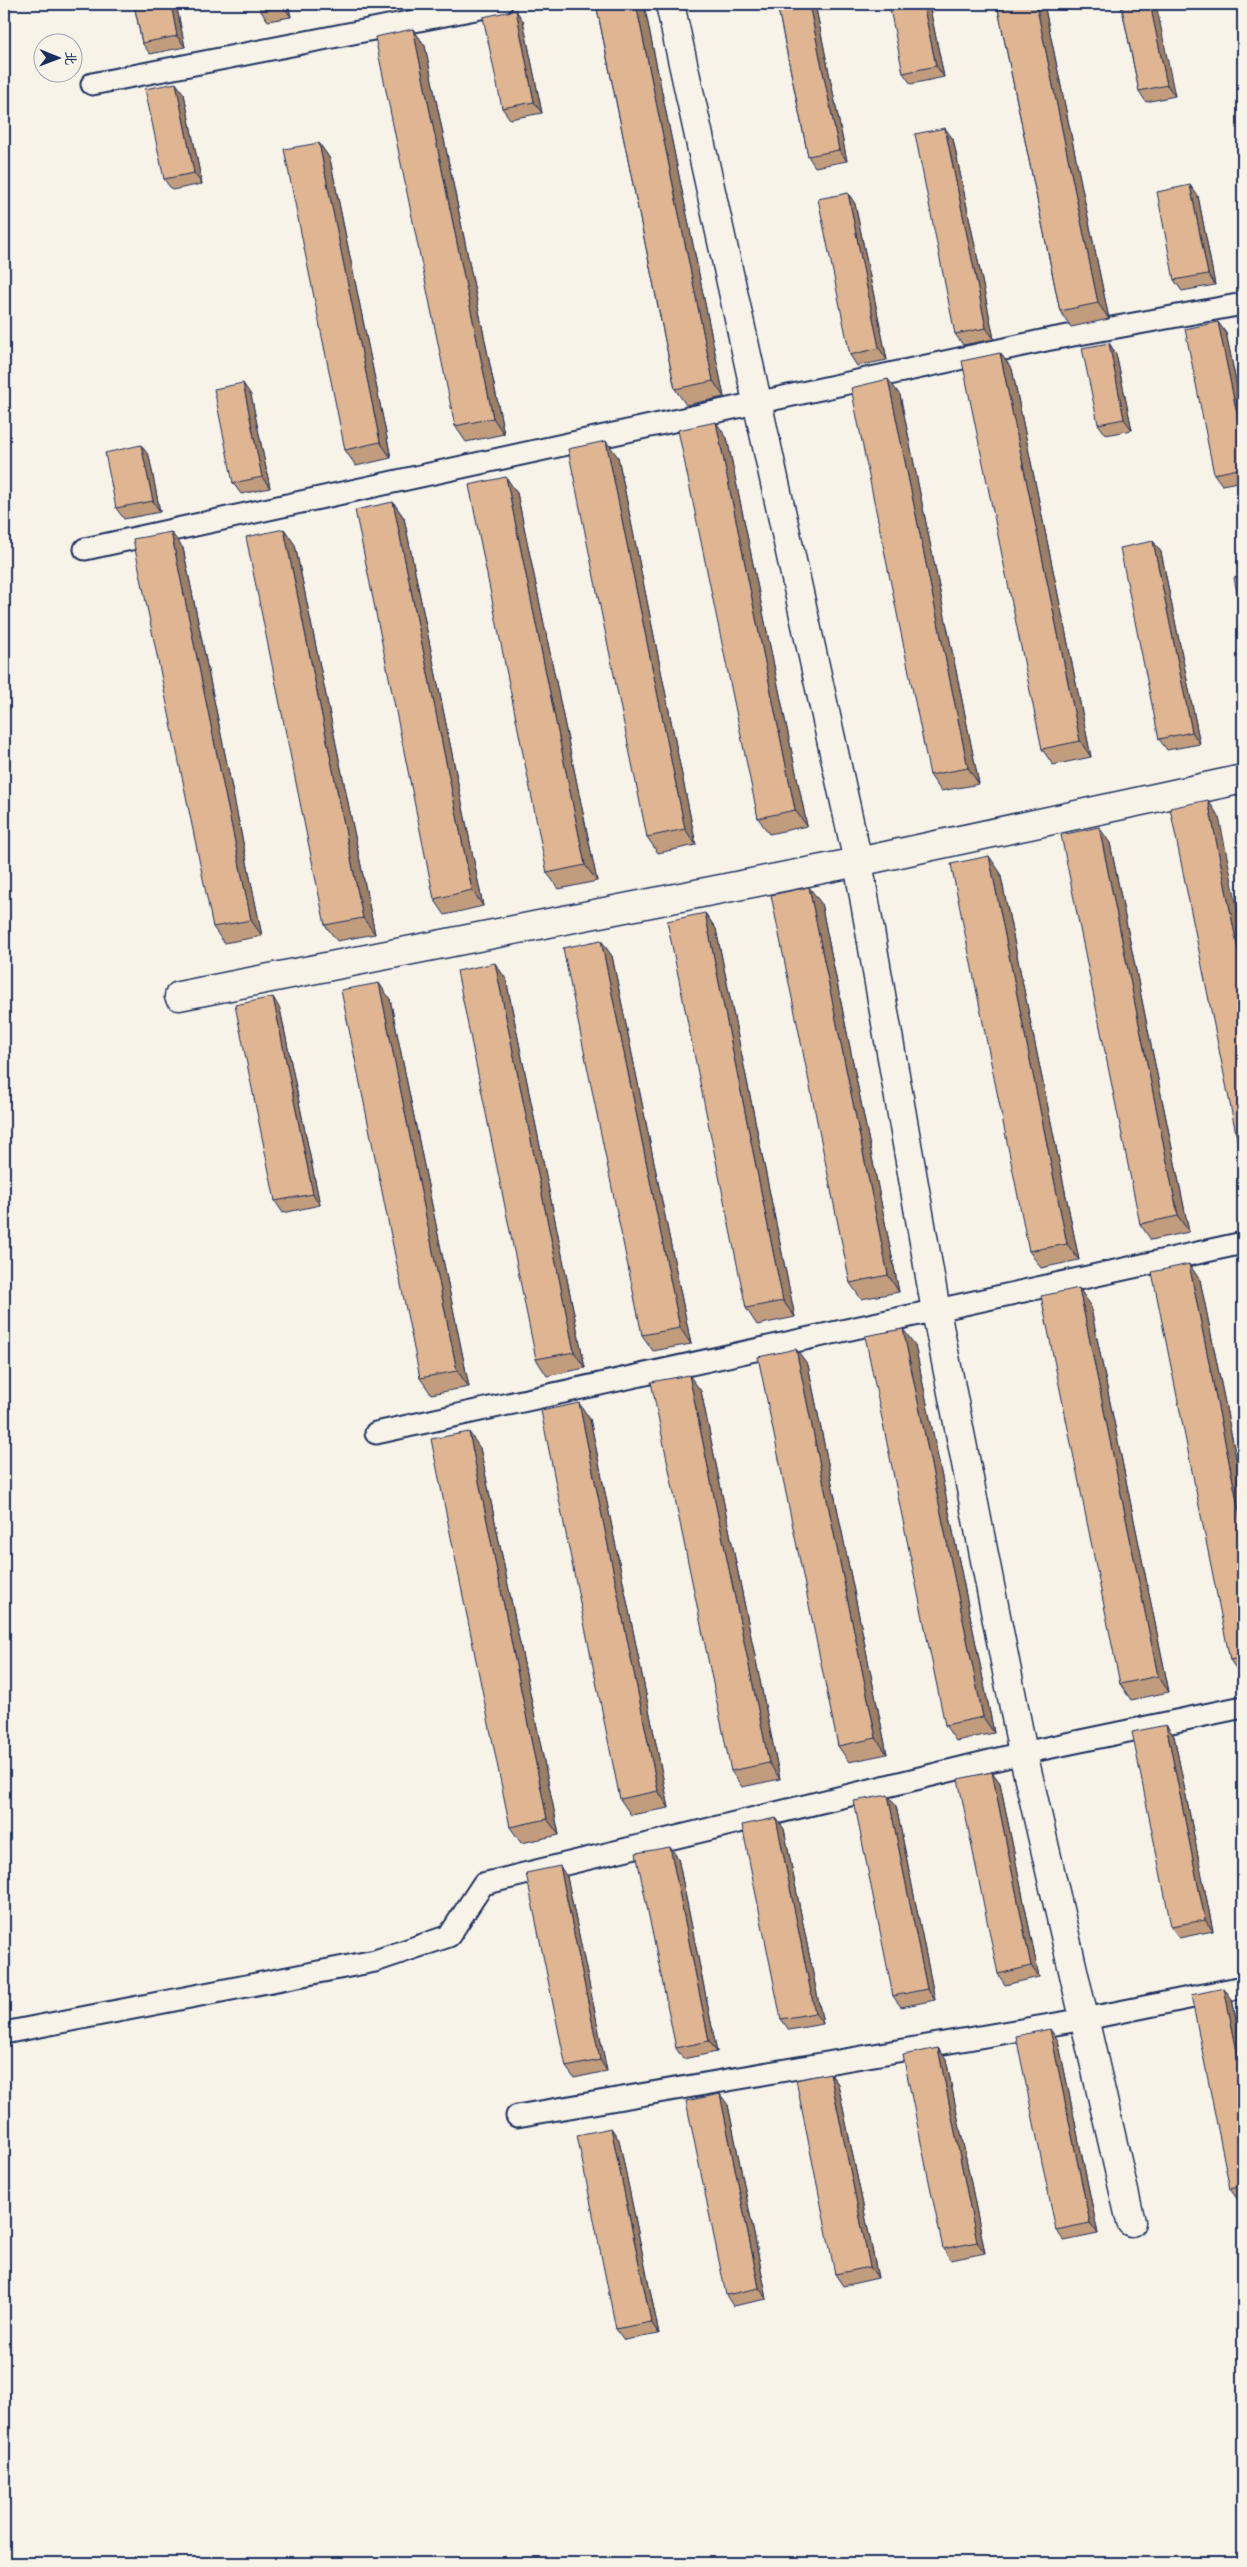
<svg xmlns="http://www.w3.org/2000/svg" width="1247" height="2567" font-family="Delius,'LXGW WenKai TC',sans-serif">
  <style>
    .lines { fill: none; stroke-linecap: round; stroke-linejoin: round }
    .lane-casing { stroke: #1b2f5e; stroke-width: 25 }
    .street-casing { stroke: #1b2f5e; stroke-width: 31 }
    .lane { stroke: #f7f3e8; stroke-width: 21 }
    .street { stroke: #f7f3e8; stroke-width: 28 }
    .wall { fill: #c19c7d; stroke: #1b2f5e }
    .shaded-wall { fill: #9d7f66; stroke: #1b2f5e }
    .building { fill: #e0b591; stroke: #1b2f5e }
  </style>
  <rect width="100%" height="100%" fill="#f7f3e8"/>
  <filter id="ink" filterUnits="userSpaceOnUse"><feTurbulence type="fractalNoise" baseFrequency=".02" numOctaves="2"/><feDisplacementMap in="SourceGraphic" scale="10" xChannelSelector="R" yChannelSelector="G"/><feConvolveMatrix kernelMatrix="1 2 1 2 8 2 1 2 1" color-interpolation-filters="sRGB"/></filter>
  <g filter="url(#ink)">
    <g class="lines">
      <defs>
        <g id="lane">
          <polyline points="92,84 501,4"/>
          <polyline points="85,549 1046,340 1243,304"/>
          <polyline points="376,1433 1243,1243"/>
          <polyline points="4,2033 375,1961 449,1936 483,1884 1023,1753 1243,1707"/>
          <polyline points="517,2116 1085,2019 1243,1987"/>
        </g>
        <g id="street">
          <polyline points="670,4 858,862 936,1311 1023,1753 1131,2222"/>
          <polyline points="179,996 858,862 1243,779"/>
        </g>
      </defs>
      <!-- lane casing -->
      <use href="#lane" class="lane-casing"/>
      <!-- street casing -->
      <use href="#street" class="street-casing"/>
      <!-- lane -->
      <use href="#lane" class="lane"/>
      <!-- street -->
      <use href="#street" class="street"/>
    </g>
    <!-- wall -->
    <g class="wall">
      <polygon points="134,4 176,4 185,47 150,54 142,43"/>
      <polygon points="288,4 291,17 268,21 260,10"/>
      <polygon points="596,4 641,4 645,9 724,397 686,405 675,389"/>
      <polygon points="777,4 815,4 847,161 815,167 808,156"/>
      <polygon points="929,4 944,77 911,84 903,73"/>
      <polygon points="997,4 1044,4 1109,319 1071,327 1060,311"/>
      <polygon points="1121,4 1175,96 1146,102 1139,91"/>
      <polygon points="523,21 542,113 510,119 502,108"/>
      <polygon points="413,29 425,46 504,434 466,442 455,426"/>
      <polygon points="184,94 202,184 172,190 164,179"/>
      <polygon points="953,139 994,339 963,345 955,334"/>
      <polygon points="319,143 330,159 391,458 356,466 345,450"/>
      <polygon points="848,193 855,204 887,360 857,366 850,355"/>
      <polygon points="1198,196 1215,285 1182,291 1174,280"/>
      <polygon points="1226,333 1243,416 1243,481 1222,485 1214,474"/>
      <polygon points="1109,343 1116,354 1132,430 1106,435 1098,424"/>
      <polygon points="1000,353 1012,369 1091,757 1053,765 1042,749"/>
      <polygon points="251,395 270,488 241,494 233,483"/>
      <polygon points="900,395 979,784 941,791 930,775"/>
      <polygon points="727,438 807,826 769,834 758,818"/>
      <polygon points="149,456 160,512 124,519 116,508"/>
      <polygon points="618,457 696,845 658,853 647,837"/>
      <polygon points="517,493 597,881 559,889 547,873"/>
      <polygon points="393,502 404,518 483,906 445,915 434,899"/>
      <polygon points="284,529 295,545 375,934 337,941 325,925"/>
      <polygon points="1153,541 1161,552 1200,744 1167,750 1159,739"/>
      <polygon points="183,548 262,936 224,943 213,927"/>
      <polygon points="1110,843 1189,1232 1151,1240 1140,1224"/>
      <polygon points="1000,872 1079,1260 1041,1268 1029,1251"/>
      <polygon points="821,903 899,1292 861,1299 850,1283"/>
      <polygon points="705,913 716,929 795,1317 757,1325 746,1308"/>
      <polygon points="612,956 691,1344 653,1351 642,1335"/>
      <polygon points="506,979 585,1368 547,1376 536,1359"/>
      <polygon points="390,999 469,1387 431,1394 420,1378"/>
      <polygon points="280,1009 320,1205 283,1213 275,1201"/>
      <polygon points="1200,1280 1243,1492 1243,1676 1241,1676 1230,1660"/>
      <polygon points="1090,1304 1169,1692 1131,1700 1120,1684"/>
      <polygon points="915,1345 994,1733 956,1741 945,1725"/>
      <polygon points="796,1349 808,1365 887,1754 849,1762 838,1746"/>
      <polygon points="701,1391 780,1779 742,1787 731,1771"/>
      <polygon points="590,1419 669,1808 631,1815 620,1799"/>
      <polygon points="480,1448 559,1835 521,1843 510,1827"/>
      <polygon points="1166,1725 1174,1736 1213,1931 1179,1938 1171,1926"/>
      <polygon points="992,1772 1000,1783 1039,1977 1005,1985 998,1974"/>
      <polygon points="896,1806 935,2000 901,2007 893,1996"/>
      <polygon points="776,1818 784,1829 823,2024 789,2030 781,2019"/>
      <polygon points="678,1858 717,2052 683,2059 676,2048"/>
      <polygon points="567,1877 607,2071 574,2078 566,2067"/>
      <polygon points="1232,1999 1243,2053 1243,2199 1238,2200 1230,2189"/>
      <polygon points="1058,2040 1098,2234 1064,2241 1056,2230"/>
      <polygon points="938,2048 946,2059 985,2253 951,2260 943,2249"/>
      <polygon points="830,2073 838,2084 878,2278 843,2286 835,2274"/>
      <polygon points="728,2105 767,2299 733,2306 726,2295"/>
      <polygon points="611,2128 619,2140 659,2334 624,2340 616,2329"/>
    </g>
    <!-- shaded-wall -->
    <g class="shaded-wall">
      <polygon points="171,4 176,4 185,47 177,36"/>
      <polygon points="283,4 288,4 291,17 283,6"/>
      <polygon points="636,4 641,4 645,9 724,397 713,381"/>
      <polygon points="809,4 815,4 847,161 839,150"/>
      <polygon points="923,4 929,4 944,77 936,66"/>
      <polygon points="1036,4 1044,4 1109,319 1098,303"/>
      <polygon points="1150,4 1156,4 1175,96 1167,85"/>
      <polygon points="516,10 523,21 542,113 534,102"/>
      <polygon points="413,29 425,46 504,434 493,418"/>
      <polygon points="176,83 184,94 202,184 194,173"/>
      <polygon points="945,128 953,139 994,339 986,328"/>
      <polygon points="319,143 330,159 391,458 380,442"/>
      <polygon points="1190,185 1198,196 1215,285 1208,274"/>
      <polygon points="848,193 855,204 887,360 879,348"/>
      <polygon points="1218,322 1226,333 1243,416 1243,443"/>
      <polygon points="1109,343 1116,354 1132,430 1124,419"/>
      <polygon points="1000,353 1012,369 1091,757 1080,741"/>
      <polygon points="888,379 900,395 979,784 968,768"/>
      <polygon points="243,383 251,395 270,488 262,477"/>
      <polygon points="716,422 727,438 807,826 795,810"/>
      <polygon points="606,441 618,457 696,845 685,829"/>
      <polygon points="141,445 149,456 160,512 153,501"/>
      <polygon points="506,477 517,493 597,881 585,865"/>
      <polygon points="393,502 404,518 483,906 472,890"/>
      <polygon points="284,529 295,545 375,934 363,918"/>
      <polygon points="171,532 183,548 262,936 251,920"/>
      <polygon points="1153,541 1161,552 1200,744 1192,732"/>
      <polygon points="1208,800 1219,817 1243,936 1243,975"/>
      <polygon points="1099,827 1110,843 1189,1232 1178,1216"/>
      <polygon points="989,856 1000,872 1079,1260 1067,1244"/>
      <polygon points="809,887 821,903 899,1292 888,1275"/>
      <polygon points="705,913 716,929 795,1317 783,1301"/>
      <polygon points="601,940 612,956 691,1344 680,1328"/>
      <polygon points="495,963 506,979 585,1368 574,1352"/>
      <polygon points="379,983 390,999 469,1387 457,1371"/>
      <polygon points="273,997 280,1009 320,1205 313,1194"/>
      <polygon points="1189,1264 1200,1280 1243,1492 1243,1531"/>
      <polygon points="1079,1288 1090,1304 1169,1692 1158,1676"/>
      <polygon points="903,1329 915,1345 994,1733 983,1717"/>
      <polygon points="796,1349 808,1365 887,1754 876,1738"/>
      <polygon points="689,1375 701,1391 780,1779 769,1763"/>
      <polygon points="579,1403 590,1419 669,1808 658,1791"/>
      <polygon points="469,1432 480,1448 559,1835 547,1819"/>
      <polygon points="1166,1725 1174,1736 1213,1931 1205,1920"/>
      <polygon points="992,1772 1000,1783 1039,1977 1031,1966"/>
      <polygon points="888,1795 896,1806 935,2000 927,1989"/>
      <polygon points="776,1818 784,1829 823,2024 815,2013"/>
      <polygon points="670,1847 678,1858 717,2052 709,2041"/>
      <polygon points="560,1866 567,1877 607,2071 600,2060"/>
      <polygon points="1224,1988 1232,1999 1243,2053 1243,2081"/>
      <polygon points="1050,2029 1058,2040 1098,2234 1090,2223"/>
      <polygon points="938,2048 946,2059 985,2253 977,2242"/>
      <polygon points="830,2073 838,2084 878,2278 870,2267"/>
      <polygon points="720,2094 728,2105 767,2299 759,2288"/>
      <polygon points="611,2128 619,2140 659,2334 651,2322"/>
    </g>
    <!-- building -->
    <g class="building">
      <polygon points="134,4 171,4 177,36 142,43"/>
      <polygon points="259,4 283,4 283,6 260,10"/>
      <polygon points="596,4 636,4 713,381 675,389"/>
      <polygon points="777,4 809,4 839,150 808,156"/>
      <polygon points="889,4 923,4 936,66 903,73"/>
      <polygon points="997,4 1036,4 1098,303 1060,311"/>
      <polygon points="1121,4 1150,4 1167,85 1139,91"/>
      <polygon points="516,10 534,102 502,108 483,17"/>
      <polygon points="413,29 493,418 455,426 375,37"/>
      <polygon points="176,83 194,173 164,179 145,89"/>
      <polygon points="945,128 986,328 955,334 915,134"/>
      <polygon points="319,143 380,442 345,450 284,149"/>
      <polygon points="1190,185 1208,274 1174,280 1157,192"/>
      <polygon points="848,193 879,348 850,355 818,199"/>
      <polygon points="1218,322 1243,443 1243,468 1214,474 1185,329"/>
      <polygon points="1109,343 1124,419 1098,424 1082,348"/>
      <polygon points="1000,353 1080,741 1042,749 962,361"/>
      <polygon points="888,379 968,768 930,775 851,388"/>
      <polygon points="243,383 262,477 233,483 214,389"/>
      <polygon points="716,422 795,810 758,818 678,430"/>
      <polygon points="606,441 685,829 647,837 568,449"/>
      <polygon points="141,445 153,501 116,508 105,453"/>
      <polygon points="506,477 585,865 547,873 469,485"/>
      <polygon points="393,502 472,890 434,899 355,510"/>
      <polygon points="284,529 363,918 325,925 246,537"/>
      <polygon points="171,532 251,920 213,927 133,539"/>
      <polygon points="1153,541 1192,732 1159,739 1120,548"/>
      <polygon points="1243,576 1243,623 1234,578"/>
      <polygon points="1208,800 1243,975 1243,1168 1170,808"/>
      <polygon points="1099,827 1178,1216 1140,1224 1061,835"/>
      <polygon points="989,856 1067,1244 1029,1251 951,864"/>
      <polygon points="809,887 888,1275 850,1283 771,895"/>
      <polygon points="705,913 783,1301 746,1308 667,921"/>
      <polygon points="601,940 680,1328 642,1335 563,948"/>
      <polygon points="495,963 574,1352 536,1359 457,971"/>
      <polygon points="379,983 457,1371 420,1378 341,990"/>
      <polygon points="273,997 313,1194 275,1201 235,1005"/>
      <polygon points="1189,1264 1243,1531 1243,1657 1230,1660 1152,1272"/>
      <polygon points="1079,1288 1158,1676 1120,1684 1041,1296"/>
      <polygon points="903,1329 983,1717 945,1725 865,1336"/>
      <polygon points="796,1349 876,1738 838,1746 758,1357"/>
      <polygon points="689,1375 769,1763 731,1771 651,1382"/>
      <polygon points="579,1403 658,1791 620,1799 541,1411"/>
      <polygon points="469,1432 547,1819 510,1827 431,1439"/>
      <polygon points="1240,1710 1243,1710 1243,1724"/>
      <polygon points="1166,1725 1205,1920 1171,1926 1132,1732"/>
      <polygon points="992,1772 1031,1966 998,1974 958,1779"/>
      <polygon points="888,1795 927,1989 893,1996 854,1801"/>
      <polygon points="776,1818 815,2013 781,2019 742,1825"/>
      <polygon points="670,1847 709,2041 676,2048 636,1853"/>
      <polygon points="560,1866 600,2060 566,2067 526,1873"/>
      <polygon points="1224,1988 1243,2081 1243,2186 1230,2189 1191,1995"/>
      <polygon points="1050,2029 1090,2223 1056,2230 1016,2036"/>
      <polygon points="938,2048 977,2242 943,2249 903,2055"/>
      <polygon points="830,2073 870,2267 835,2274 796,2080"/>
      <polygon points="720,2094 759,2288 726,2295 686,2101"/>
      <polygon points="611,2128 651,2322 616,2329 577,2135"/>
    </g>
  </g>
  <!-- margin -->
  <rect width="1247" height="2567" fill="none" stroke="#f7f3e8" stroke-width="20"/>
  <rect x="10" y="10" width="1227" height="2547" fill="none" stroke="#1b2f5e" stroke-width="2" filter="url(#ink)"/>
  <!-- north arrow -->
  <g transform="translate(58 58) rotate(91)"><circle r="24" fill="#f7f3e8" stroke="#9fa5b1"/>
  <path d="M0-4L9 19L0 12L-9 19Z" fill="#1b2f5e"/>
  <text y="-8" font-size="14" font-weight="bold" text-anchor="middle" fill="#1b2f5e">北</text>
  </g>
</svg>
